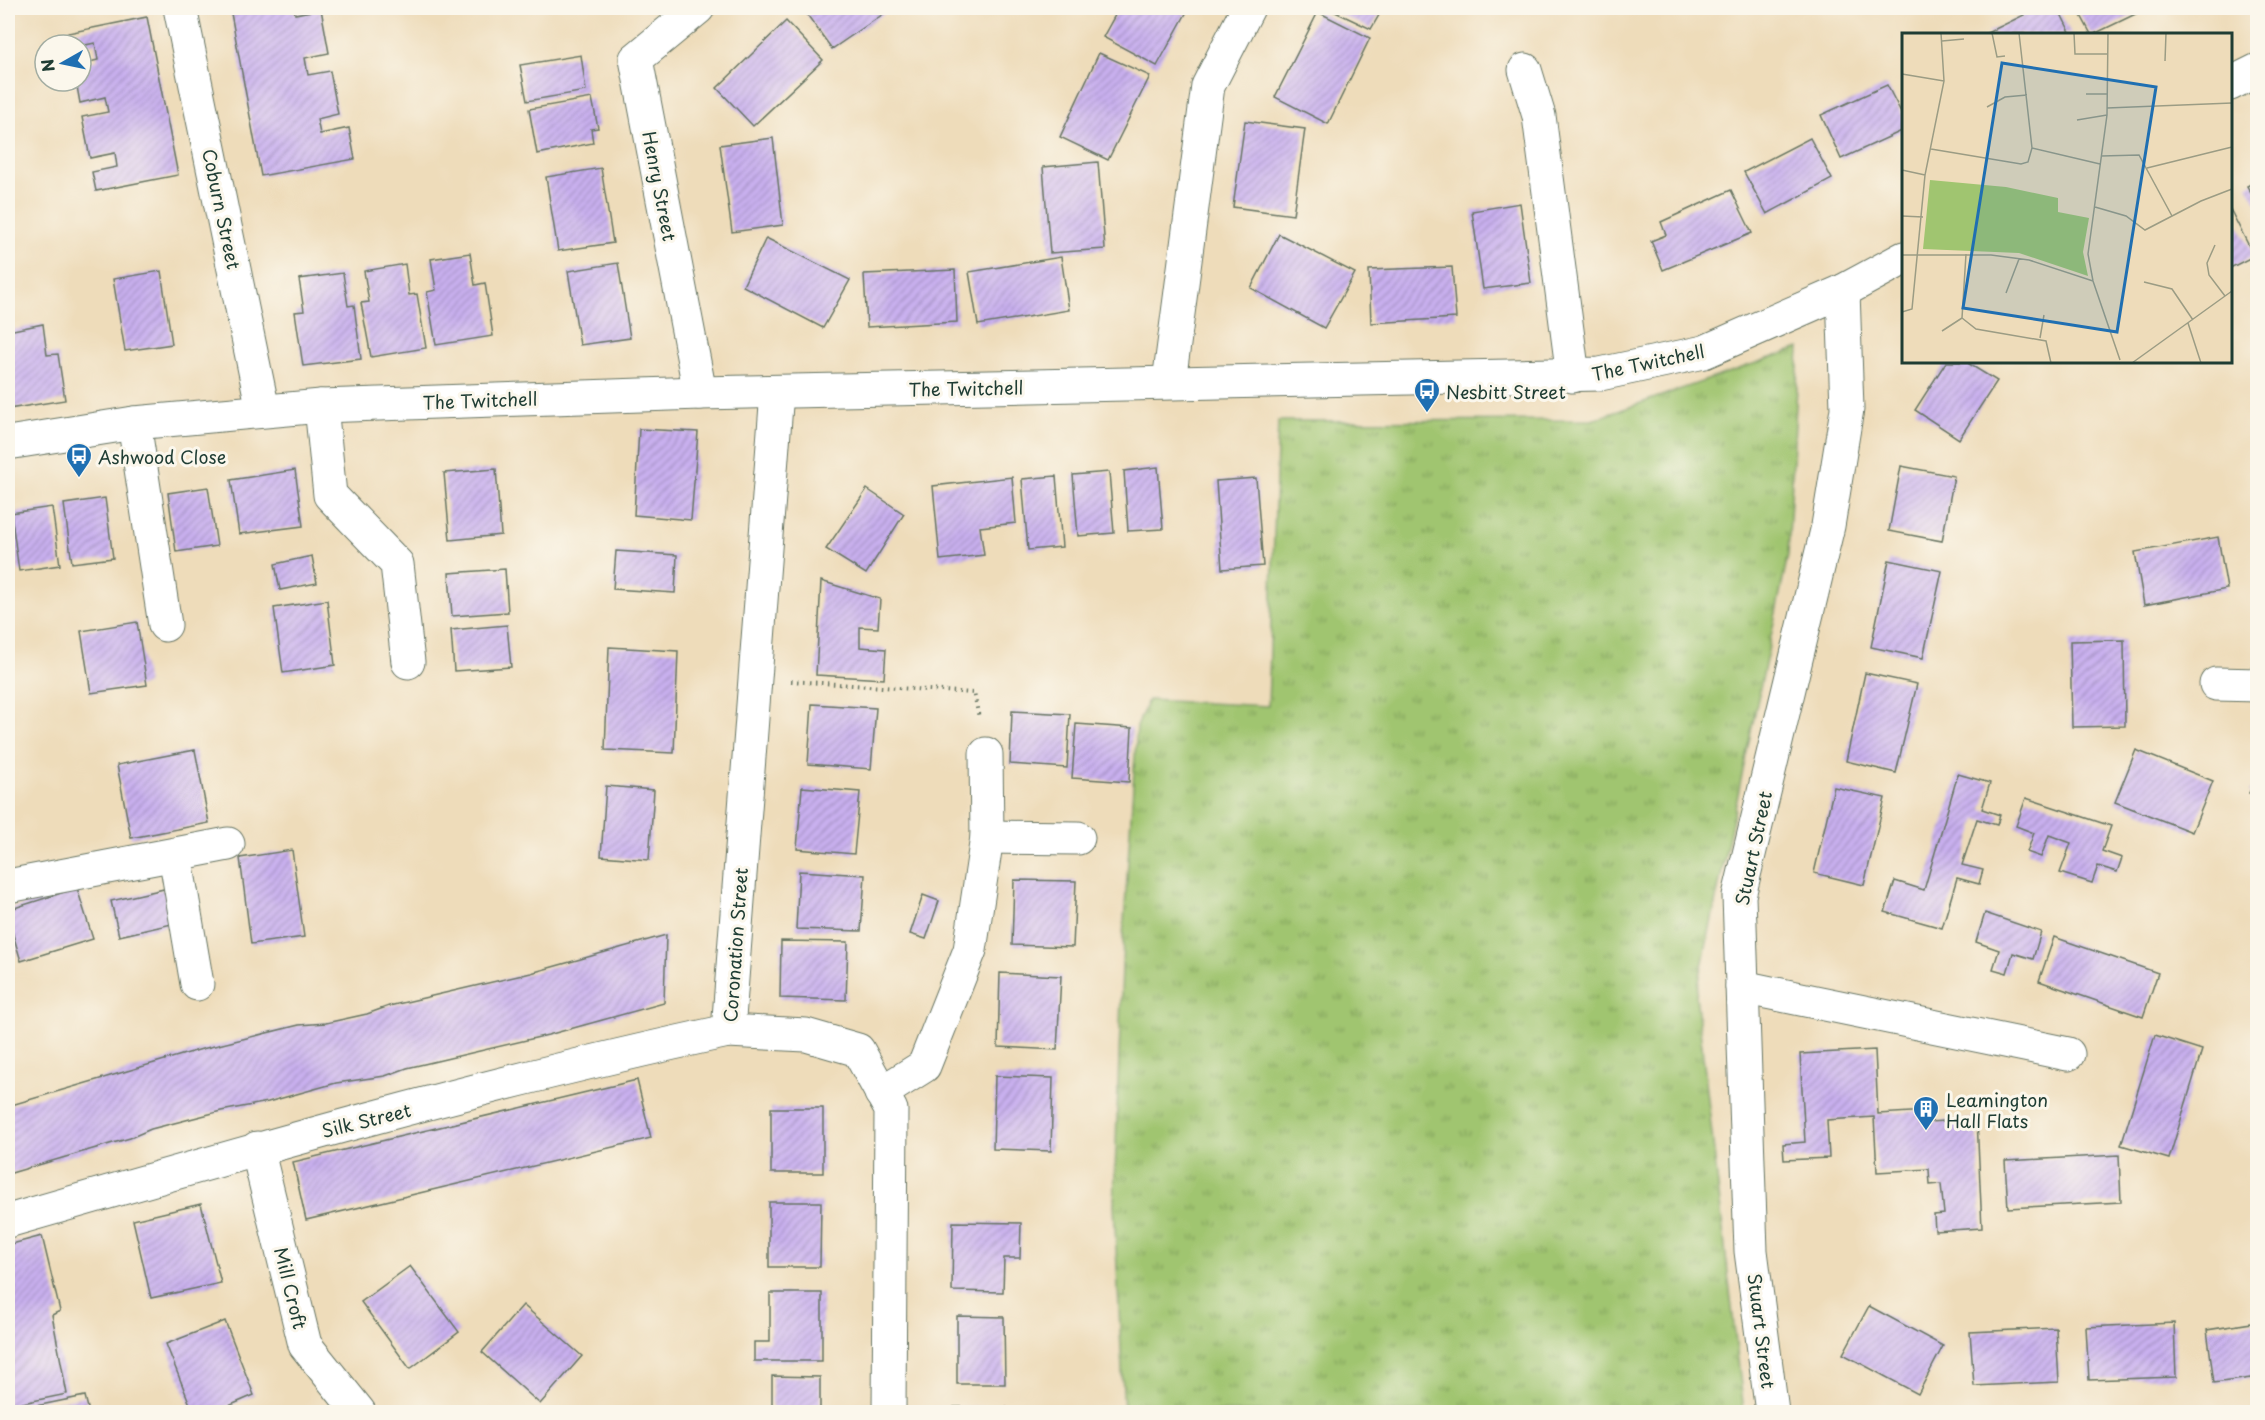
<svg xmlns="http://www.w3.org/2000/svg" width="2265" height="1420" font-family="'Playpen Sans',sans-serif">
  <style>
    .park { fill: url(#park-tufts); stroke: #608152; stroke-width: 1.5 }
    .building { fill: url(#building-hatch) }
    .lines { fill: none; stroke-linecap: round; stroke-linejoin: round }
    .minor-casing { stroke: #677563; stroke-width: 35 }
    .path { stroke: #677563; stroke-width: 4; stroke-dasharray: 1.5 4.5; stroke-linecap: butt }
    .minor { stroke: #fff; stroke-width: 33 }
    .labels { text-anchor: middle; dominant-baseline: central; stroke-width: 6; stroke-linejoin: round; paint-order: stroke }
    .street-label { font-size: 18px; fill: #1f3d34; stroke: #fbf7ec }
    .poi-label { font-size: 18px; fill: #1f3d34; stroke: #fbf7ec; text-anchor: start }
    .inset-road { fill: none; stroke: #9b9c84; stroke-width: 1.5 }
    .view { fill: #1f6fb2; fill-opacity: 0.15; stroke: #1f6fb2; stroke-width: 3 }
    .inset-edge { fill: none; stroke: #1f3d34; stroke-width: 3 }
  </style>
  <defs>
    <pattern id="park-tufts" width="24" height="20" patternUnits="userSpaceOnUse" patternTransform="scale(1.5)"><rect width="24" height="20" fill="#a0c570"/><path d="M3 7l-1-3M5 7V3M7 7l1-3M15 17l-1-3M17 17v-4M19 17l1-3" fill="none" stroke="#82a15d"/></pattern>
    <pattern id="building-hatch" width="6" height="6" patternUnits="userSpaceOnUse" patternTransform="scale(1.5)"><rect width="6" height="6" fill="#c9b0ef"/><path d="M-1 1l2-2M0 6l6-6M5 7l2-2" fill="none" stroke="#a390c2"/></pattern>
  </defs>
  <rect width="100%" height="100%" fill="#fbf7ec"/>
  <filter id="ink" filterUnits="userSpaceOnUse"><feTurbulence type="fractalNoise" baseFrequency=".0167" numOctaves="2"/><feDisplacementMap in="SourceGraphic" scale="12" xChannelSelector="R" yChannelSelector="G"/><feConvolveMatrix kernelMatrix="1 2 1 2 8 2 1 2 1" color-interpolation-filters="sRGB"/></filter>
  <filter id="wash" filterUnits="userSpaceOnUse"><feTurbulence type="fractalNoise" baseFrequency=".008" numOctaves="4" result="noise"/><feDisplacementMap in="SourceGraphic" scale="24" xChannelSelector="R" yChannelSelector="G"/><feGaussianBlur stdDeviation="1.35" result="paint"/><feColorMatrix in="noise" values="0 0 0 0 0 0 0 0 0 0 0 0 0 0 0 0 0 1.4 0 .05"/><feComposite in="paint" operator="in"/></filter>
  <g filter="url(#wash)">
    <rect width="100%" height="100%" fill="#eedcba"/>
    <!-- park -->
    <polygon class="park" points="1799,348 1788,555 1696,995 1744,1412 1124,1412 1114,1205 1123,937 1137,726 1148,700 1268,706 1278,421 1592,420"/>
    <g id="blocks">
      <!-- building -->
      <g class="building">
        <polygon points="230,8 294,8 295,14 321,9 329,53 305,58 308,75 330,71 338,114 317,119 320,134 349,128 355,159 261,176"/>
        <polygon points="805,8 892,8 832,49 803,9"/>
        <polygon points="1119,8 1189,8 1157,66 1103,37"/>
        <polygon points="1327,8 1383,8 1371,29"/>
        <polygon points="2020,8 2058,8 2071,34 1988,34 1987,33 2024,15"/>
        <polygon points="2077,8 2148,8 2094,34 2091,34"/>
        <polygon points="1318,12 1370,38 1328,124 1275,97"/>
        <polygon points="147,17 178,175 96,191 92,172 117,167 115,153 90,158 82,117 108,112 105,97 80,103 76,81 81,81 81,64 98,60 95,43 81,46 70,45 68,33"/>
        <polygon points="786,21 823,60 753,126 717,88"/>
        <polygon points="1099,53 1150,76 1108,160 1060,137"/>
        <polygon points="581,55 586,91 527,101 520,65"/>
        <polygon points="1887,85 1904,118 1904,130 1841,159 1821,115"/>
        <polygon points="592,98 598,128 591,129 593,143 537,154 529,109"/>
        <polygon points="1245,121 1305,129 1293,215 1233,207"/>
        <polygon points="773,138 783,225 732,232 720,145"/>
        <polygon points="1810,138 1832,179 1767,214 1744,172"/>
        <polygon points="1098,162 1105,249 1050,253 1043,167"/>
        <polygon points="601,168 613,243 558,251 546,177"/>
        <polygon points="2258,180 2258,206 2247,186"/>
        <polygon points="1731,190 1752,233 1663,270 1651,241 1666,235 1661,222"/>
        <polygon points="1520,203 1531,283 1483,289 1472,211"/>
        <polygon points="2230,209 2254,256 2230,268"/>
        <polygon points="1279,234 1355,273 1324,328 1251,288"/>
        <polygon points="766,238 850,280 823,328 743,286"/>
        <polygon points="470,253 475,285 485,283 493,336 436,345 427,292 436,290 431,259"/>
        <polygon points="1061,257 1069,310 978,325 969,272"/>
        <polygon points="618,263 630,338 580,345 568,271"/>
        <polygon points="405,264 409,295 417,294 426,348 371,357 361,303 369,302 364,271"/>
        <polygon points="1452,267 1456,318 1371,323 1369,270"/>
        <polygon points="955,270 957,322 867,327 864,274"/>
        <polygon points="161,271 172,344 125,351 113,279"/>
        <polygon points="343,273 348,306 354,305 361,359 303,366 295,312 304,311 299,279"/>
        <polygon points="43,324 47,355 58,354 65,400 8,409 8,331"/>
        <polygon points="1946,362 1966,362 1997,381 1959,439 1915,410"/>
        <polygon points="639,429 698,432 691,520 634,515"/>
        <polygon points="1901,466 1954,476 1942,541 1889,531"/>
        <polygon points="1158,467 1163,529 1128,531 1124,471"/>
        <polygon points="496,469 501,535 450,540 444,473"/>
        <polygon points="295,470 303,526 239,534 231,480"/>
        <polygon points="1109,472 1114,533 1078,536 1073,475"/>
        <polygon points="1056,476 1062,547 1028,550 1022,479"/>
        <polygon points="1012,477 1016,523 980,527 984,555 940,560 933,486"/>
        <polygon points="1256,478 1263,566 1222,569 1216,481"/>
        <polygon points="208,487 217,546 176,552 168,493"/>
        <polygon points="867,489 904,514 866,574 826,549"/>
        <polygon points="105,498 113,558 72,563 64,504"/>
        <polygon points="52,507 60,565 19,571 11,513"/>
        <polygon points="2218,537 2227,589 2144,605 2135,552"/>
        <polygon points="616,551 677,555 675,593 613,589"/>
        <polygon points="312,556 317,583 280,590 275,564"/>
        <polygon points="1889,560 1942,571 1923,658 1871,647"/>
        <polygon points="505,569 508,612 452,616 449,573"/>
        <polygon points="821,581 880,599 878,628 860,627 860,647 886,649 884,679 816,675"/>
        <polygon points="327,600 335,665 283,673 274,608"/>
        <polygon points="137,622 147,685 91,693 81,631"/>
        <polygon points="507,625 511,667 454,671 451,630"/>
        <polygon points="2124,640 2125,726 2072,727 2070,641"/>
        <polygon points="609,647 678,651 674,753 605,750"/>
        <polygon points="1865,673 1917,684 1896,773 1846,761"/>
        <polygon points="812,704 876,708 871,769 808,764"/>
        <polygon points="1012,711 1070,714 1067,768 1010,764"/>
        <polygon points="1076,724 1132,728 1129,782 1072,778"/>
        <polygon points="195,750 209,823 131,838 117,765"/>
        <polygon points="2136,750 2213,781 2192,832 2115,802"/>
        <polygon points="1958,774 1990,783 1982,809 2000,815 1997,825 1977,819 1962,865 1983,870 1979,884 1957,878 1942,928 1885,912 1895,881 1924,890"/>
        <polygon points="2258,777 2258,798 2249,793"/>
        <polygon points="606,786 654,790 649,860 601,856"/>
        <polygon points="802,787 860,792 854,854 797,849"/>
        <polygon points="1834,787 1885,798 1864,885 1814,873"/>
        <polygon points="2026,798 2111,826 2102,851 2122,858 2117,872 2098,866 2092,883 2060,873 2071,843 2049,835 2041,857 2027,852 2034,833 2016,826"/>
        <polygon points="292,850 304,937 251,944 240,858"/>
        <polygon points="799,871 865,875 861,931 796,929"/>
        <polygon points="1014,880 1076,881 1073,947 1012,945"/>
        <polygon points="77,888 93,939 21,961 8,918 8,910"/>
        <polygon points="164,889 172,924 119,936 111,901"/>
        <polygon points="923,895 939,901 926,939 910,934"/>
        <polygon points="1985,913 2041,932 2033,959 2013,953 2007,973 1993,969 1999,950 1976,942"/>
        <polygon points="666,935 664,1003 548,1035 407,1068 385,1076 336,1083 268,1102 221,1111 151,1129 130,1138 8,1174 8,1106 202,1049 299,1025 326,1023 367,1014 389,1006 531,973"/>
        <polygon points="2054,937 2158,973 2143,1017 2039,981"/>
        <polygon points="781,941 848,942 846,1000 780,998"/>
        <polygon points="1000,973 1061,976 1057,1050 998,1047"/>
        <polygon points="2155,1035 2202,1050 2169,1159 2121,1145"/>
        <polygon points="1875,1050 1878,1114 1928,1111 1929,1122 1977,1119 1982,1228 1935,1231 1934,1215 1944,1214 1941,1184 1930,1185 1929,1169 1877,1172 1874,1117 1827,1120 1829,1158 1784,1160 1783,1144 1805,1142 1800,1054"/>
        <polygon points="995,1076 1053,1078 1051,1151 993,1149"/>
        <polygon points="637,1080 651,1138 306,1220 293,1162"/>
        <rect x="771" y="1108" width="52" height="65"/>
        <polygon points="2119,1155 2121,1202 2008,1208 2005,1161"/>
        <polygon points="769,1202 821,1202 820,1267 769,1267"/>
        <polygon points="201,1204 221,1283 151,1298 133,1220"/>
        <polygon points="953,1222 1021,1223 1020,1258 1004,1258 1003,1292 952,1291"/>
        <polygon points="42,1236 60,1311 52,1315 67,1394 8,1406 8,1245"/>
        <polygon points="410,1266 459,1332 410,1369 361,1302"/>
        <polygon points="770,1293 822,1293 822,1361 754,1361 754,1342 770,1342"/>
        <polygon points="523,1305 582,1356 540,1404 482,1352"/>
        <polygon points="1869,1306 1943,1346 1918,1394 1843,1354"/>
        <polygon points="957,1316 1004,1317 1005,1384 957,1384"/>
        <polygon points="225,1321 254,1395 215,1412 193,1412 166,1344"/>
        <polygon points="2258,1322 2258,1377 2214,1383 2207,1330"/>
        <polygon points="2174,1323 2176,1377 2089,1380 2086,1327"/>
        <polygon points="2056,1328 2059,1382 1974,1386 1970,1332"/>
        <polygon points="772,1376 820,1377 820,1412 772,1412"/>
        <polygon points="85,1396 89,1412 22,1412 21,1409"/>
        <polygon points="954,1407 1006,1407 1006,1412 953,1412"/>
      </g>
    </g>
  </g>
  <g filter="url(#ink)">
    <use href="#blocks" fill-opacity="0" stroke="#677563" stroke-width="1.5"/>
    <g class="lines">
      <defs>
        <g id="minor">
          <polyline points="180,8 263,410"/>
          <polyline points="698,8 636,59 700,393"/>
          <polyline points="1525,70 1539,116 1573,376"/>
          <polyline points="2230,84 2258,70"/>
          <polyline points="1169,382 1208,86 1248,8"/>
          <polyline points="777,392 728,1031 806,1035 858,1050 891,1110 889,1412"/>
          <polyline points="321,406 330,495 397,564 408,662"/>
          <polyline points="134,423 165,625"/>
          <polyline points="8,443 134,423 321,406 700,393 1600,374 1704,352 1843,291 1904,258"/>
          <polyline points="2216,684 2258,685"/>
          <polyline points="987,837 1078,838"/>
          <polyline points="175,855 197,984"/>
          <polyline points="8,886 228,844"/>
          <polyline points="1742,987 2068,1054"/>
          <polyline points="881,1093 924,1066 970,950 987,837 986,754"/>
          <polyline points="257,1148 305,1345 359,1412"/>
          <path d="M8,1221C246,1152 485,1083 728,1031"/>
          <polyline points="1772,1412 1751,1251 1739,896 1828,526 1847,409 1843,291"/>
        </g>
      </defs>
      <!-- minor casing -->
      <use href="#minor" class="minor-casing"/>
      <!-- path -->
      <polyline class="path" points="791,681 974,693 979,718"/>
      <!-- minor -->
      <use href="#minor" class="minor"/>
    </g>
  </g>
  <!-- icons -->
  <defs>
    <symbol id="bus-pin" viewBox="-11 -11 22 30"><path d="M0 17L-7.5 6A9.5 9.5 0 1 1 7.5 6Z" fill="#1f6fb2" stroke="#fbf7ec"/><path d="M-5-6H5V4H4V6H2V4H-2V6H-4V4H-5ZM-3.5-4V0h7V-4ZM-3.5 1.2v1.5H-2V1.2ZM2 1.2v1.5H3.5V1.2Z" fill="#fff"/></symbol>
    <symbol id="building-pin" viewBox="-11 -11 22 30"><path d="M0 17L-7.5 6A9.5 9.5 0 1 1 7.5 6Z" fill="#1f6fb2" stroke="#fbf7ec"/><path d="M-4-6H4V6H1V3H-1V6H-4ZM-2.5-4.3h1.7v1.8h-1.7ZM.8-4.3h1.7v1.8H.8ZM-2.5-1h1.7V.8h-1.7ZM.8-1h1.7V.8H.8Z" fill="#fff"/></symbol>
  </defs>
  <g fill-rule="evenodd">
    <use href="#bus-pin" x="1412" y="376" width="30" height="40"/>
    <use href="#bus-pin" x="64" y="441" width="30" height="40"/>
    <use href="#building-pin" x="1911" y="1094" width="30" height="40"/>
  </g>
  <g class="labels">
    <!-- street labels -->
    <g class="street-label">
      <text transform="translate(660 186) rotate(79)">Henry Street</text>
      <text transform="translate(222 209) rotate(78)">Coburn Street</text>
      <text transform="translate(1648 362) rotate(-12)">The Twitchell</text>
      <text transform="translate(966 388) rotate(-1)">The Twitchell</text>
      <text transform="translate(480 400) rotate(-2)">The Twitchell</text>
      <text transform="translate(1753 848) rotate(-78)">Stuart Street</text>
      <text transform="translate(735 945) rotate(-86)">Coronation Street</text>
      <text transform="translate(366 1120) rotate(-14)">Silk Street</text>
      <text transform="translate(291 1288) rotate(76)">Mill Croft</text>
      <text transform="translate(1762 1331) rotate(83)">Stuart Street</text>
    </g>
    <!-- poi labels -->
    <g class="poi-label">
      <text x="1446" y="391">Nesbitt Street</text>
      <text x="98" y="456">Ashwood Close</text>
      <text x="1946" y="1099">Leamington<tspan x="1946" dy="21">Hall Flats</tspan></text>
    </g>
  </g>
  <!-- overview -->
  <g transform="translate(1902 33)">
    <rect width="330" height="330" fill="#eedcba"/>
    <path d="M28,147L104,154L156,165V179L187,185L181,219L186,243L117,220L21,216Z" fill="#a0c570"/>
    <path class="inset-road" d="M90,0L95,24L103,23M117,0L130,115M172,0L173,21H206M206,0L205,82L186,221L191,248L218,327M40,8L62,6M263,28L264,0M0,41L42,48M184,61H206M85,74L103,64L125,62M205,75L330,70M175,87L205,82M29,116L119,131L126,129L130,115L198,131M199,123L237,122L270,183M245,135L330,114M0,137L23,142M193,174L224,183L243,197L299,168L330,156M0,183L21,184M313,212L305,230L307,242L323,263M64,221L60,285L74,296L144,308L149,330M0,222H89L127,227L191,248M242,249L270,256L291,287M104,260L117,226M0,279L10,276L23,142L42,48L39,0M286,290L299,330M40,298L60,285M138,305L142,282M230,330L330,258"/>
    <path class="view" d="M100,30L254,54L215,299L61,275Z"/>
    <rect width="330" height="330" class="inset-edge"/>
  </g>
  <!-- margin -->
  <rect width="2265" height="1420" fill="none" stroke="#fbf7ec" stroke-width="30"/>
  <!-- north arrow -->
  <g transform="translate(63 63) rotate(261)"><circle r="28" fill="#fbf7ec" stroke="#a3ada2" stroke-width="1.5"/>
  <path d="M0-4.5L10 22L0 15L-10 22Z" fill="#1f6fb2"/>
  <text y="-9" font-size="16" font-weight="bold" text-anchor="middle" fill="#1f3d34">N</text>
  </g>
</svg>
